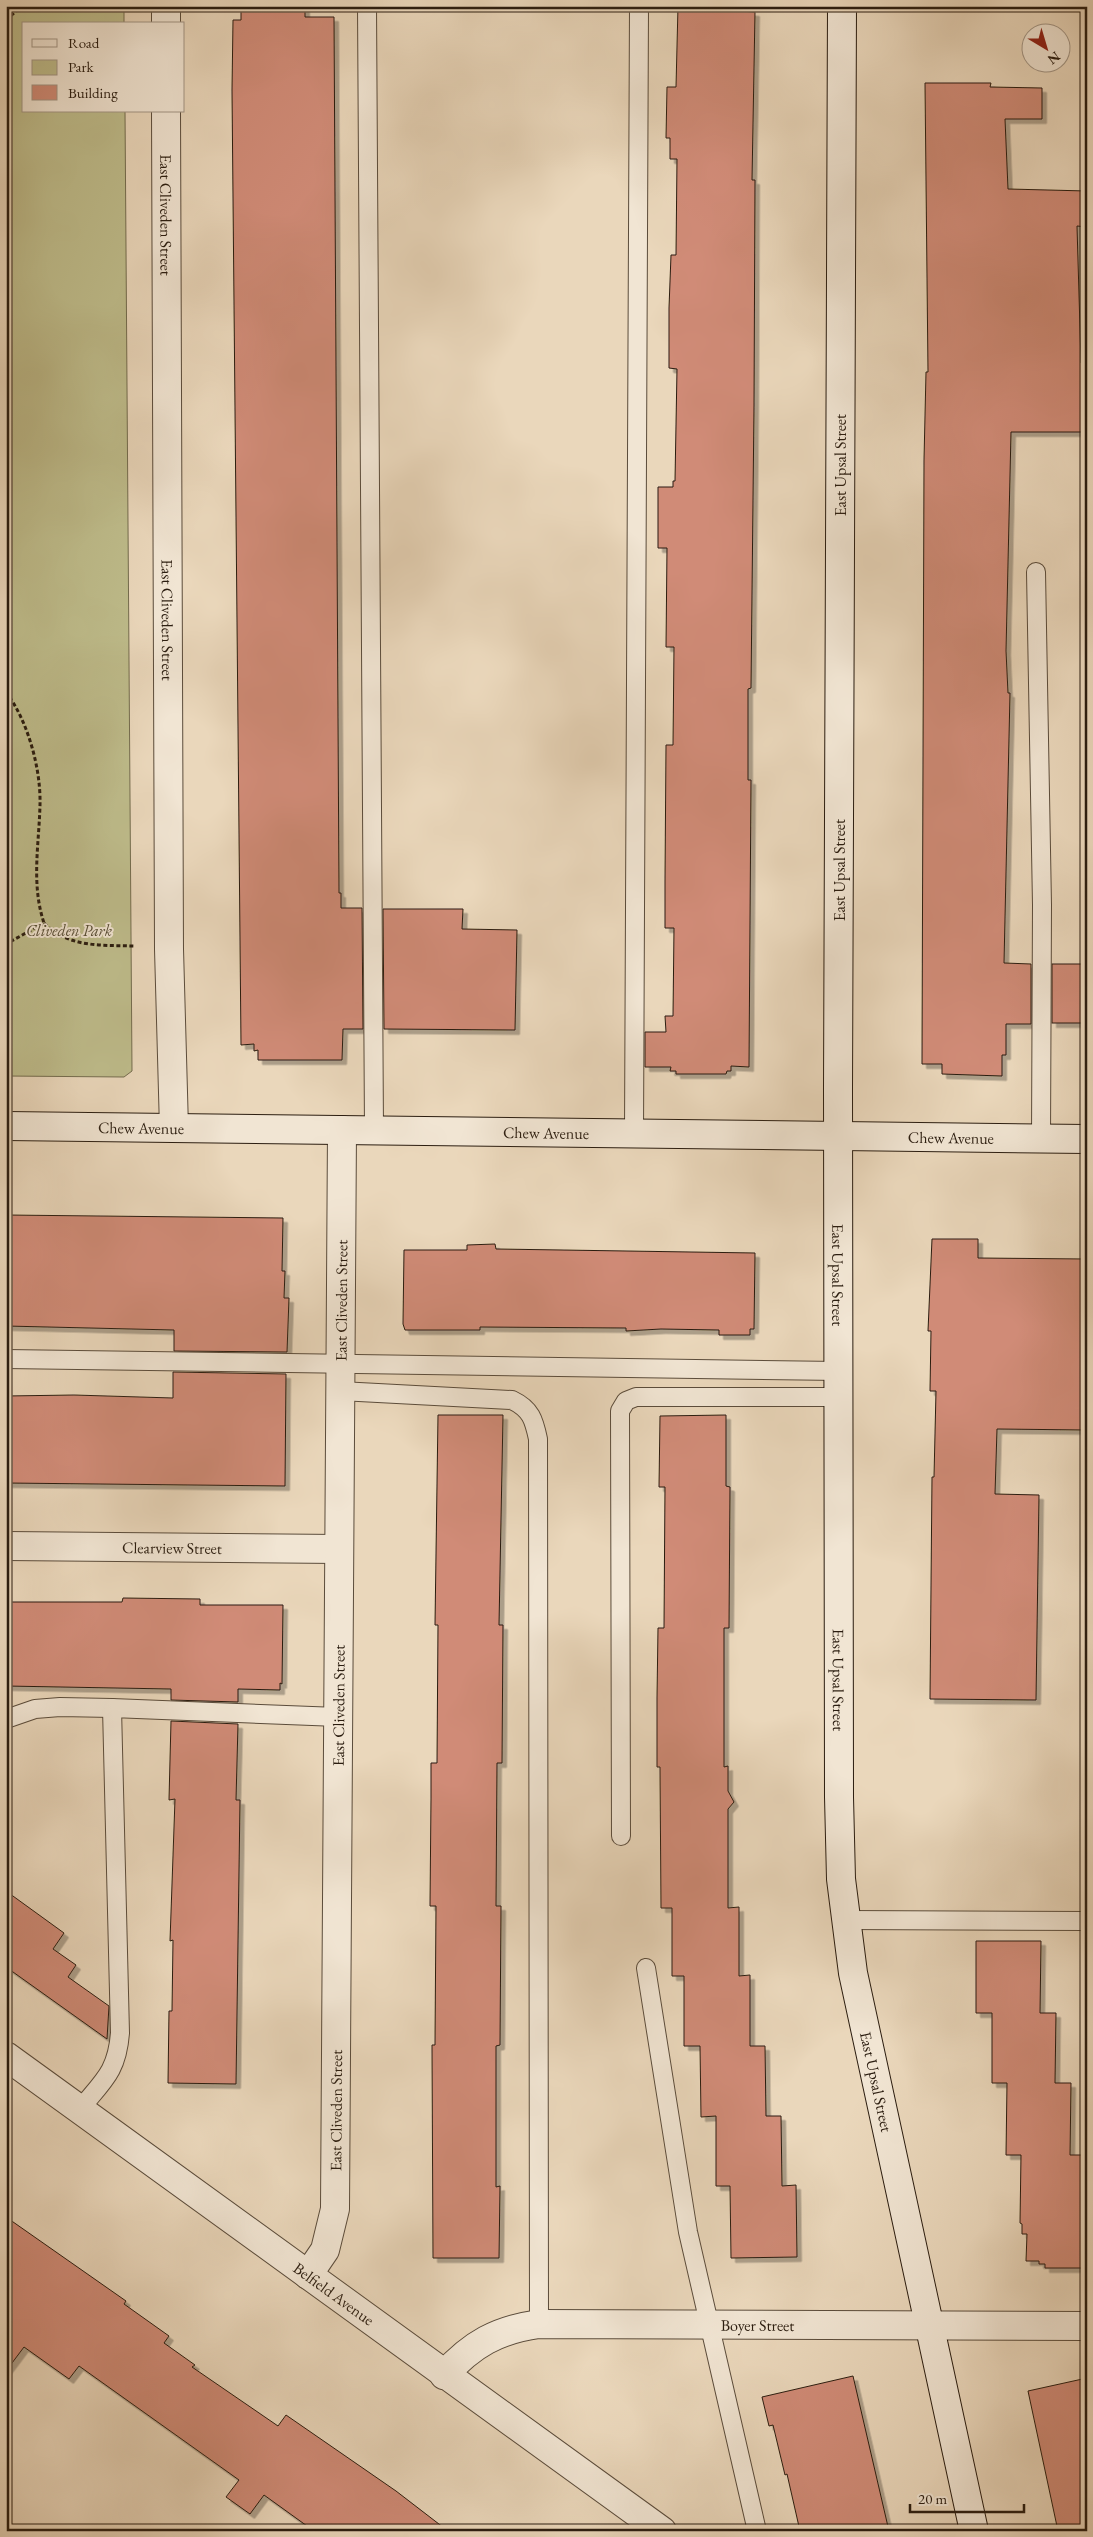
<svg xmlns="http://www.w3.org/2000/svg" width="1093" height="2537" font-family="'EB Garamond',serif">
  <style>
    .green { fill: #bebc8b; stroke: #746c4e }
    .building { fill: #d08b77; stroke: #2b1d10; filter: url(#shadow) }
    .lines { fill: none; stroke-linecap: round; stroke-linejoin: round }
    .lane-casing { stroke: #5b4c3b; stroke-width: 20 }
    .street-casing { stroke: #5b4c3b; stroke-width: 30 }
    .secondary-casing { stroke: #2b1d10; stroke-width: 30 }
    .path { stroke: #2b1d10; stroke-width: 3; stroke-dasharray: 4 2.5; stroke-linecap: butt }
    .lane { stroke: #f1e5d3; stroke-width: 18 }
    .street { stroke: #f1e5d3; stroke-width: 28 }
    .secondary { stroke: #f1e5d3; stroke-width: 28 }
    .labels { text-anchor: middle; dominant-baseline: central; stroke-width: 4; stroke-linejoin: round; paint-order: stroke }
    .street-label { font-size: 16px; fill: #2b1d10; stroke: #f1e5d3 }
    .park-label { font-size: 16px; font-style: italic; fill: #574d35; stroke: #f1e5d3 }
  </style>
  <defs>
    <filter id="shadow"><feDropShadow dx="4.5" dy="4.5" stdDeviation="0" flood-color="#0004"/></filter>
  </defs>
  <rect width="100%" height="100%" fill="#ead7bb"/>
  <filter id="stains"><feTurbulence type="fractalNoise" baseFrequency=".004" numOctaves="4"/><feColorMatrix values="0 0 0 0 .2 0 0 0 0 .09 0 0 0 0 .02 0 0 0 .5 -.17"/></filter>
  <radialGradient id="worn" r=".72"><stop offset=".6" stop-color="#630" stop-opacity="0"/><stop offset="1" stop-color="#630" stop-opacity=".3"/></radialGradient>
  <!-- green -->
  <polygon class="green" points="6,6 124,6 124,24 24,24 24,111 125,111 132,1071 124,1077 6,1076"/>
  <!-- building -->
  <g class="building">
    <polygon points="241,6 305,6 305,17 334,17 339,893 341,893 341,908 362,908 363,1029 343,1029 342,1060 258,1060 258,1050 254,1051 254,1044 241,1045 232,90 233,20 241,20"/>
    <polygon points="678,6 739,6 739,11 755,12 752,180 755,180 754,406 751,688 748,689 748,780 751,780 749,1067 731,1066 731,1071 727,1071 726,1074 676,1074 676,1071 670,1071 671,1067 645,1067 645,1032 666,1032 665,1016 673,1016 674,928 665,928 665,881 666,745 673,745 674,647 666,647 667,548 658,548 658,487 673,487 673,481 675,481 677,369 669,368 669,308 671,255 676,255 677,159 670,159 670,138 666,138 667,87 676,87"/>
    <polygon points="925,83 991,83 990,87 1042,88 1042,119 1005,119 1008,189 1087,191 1087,227 1077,226 1081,363 1087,363 1087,432 1011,432 1006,651 1008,693 1010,693 1004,963 1031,964 1031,1024 1006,1024 1006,1055 1002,1055 1002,1076 942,1074 942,1064 922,1064 924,460 926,372 928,372"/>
    <polygon points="383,909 463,909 462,929 517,930 515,1030 384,1029"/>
    <rect x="1052" y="964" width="35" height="59"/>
    <polygon points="6,1215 283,1218 282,1271 285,1271 284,1298 289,1298 287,1352 174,1351 174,1330 6,1326"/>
    <polygon points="932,1239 978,1239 978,1258 1087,1259 1087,1430 997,1429 995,1494 1039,1495 1036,1700 930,1699 932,1477 934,1477 936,1391 930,1391 931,1331 928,1331"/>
    <polygon points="495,1244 496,1249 755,1253 754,1329 750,1329 750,1335 719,1335 719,1330 661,1329 626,1331 626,1328 480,1327 480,1330 405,1330 403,1324 404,1250 467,1250 467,1245"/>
    <polygon points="173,1372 286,1374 285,1486 6,1483 6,1396 74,1395 173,1398"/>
    <polygon points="438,1415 503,1415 499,1625 503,1625 502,1763 497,1763 496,1906 501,1906 500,2045 496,2046 496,2187 500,2186 499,2258 433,2258 432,2045 435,2045 436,1906 430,1906 431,1798 431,1763 437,1763 438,1625 435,1625"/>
    <polygon points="726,1415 726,1486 730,1487 729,1628 724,1628 724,1767 728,1766 728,1791 734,1802 728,1809 728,1908 739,1907 739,1976 750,1975 750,2046 765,2046 766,2116 781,2116 782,2186 796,2185 797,2257 731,2258 730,2186 716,2186 716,2116 701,2117 700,2046 684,2046 684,1976 672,1976 672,1908 661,1908 660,1767 657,1767 657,1698 658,1628 664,1628 665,1487 659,1487 660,1416"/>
    <polygon points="123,1598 200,1599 200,1605 283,1605 282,1684 280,1683 280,1690 238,1689 238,1702 171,1700 171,1689 6,1686 6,1602 122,1602"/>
    <polygon points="171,1721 238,1724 236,1800 240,1800 236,2084 168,2083 169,2011 172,2011 173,1940 170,1941 175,1799 169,1800"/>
    <polygon points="6,1891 64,1933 53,1949 76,1965 68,1977 109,2006 107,2039 6,1967"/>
    <polygon points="976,1941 1041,1941 1040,2013 1056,2013 1055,2083 1071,2083 1070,2155 1087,2155 1087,2268 1045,2268 1045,2264 1039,2264 1039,2261 1026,2261 1027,2234 1022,2234 1022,2224 1020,2223 1021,2155 1006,2155 1007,2083 992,2083 992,2013 976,2013"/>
    <polygon points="6,2217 126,2301 124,2304 169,2336 164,2343 195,2365 192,2367 278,2426 286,2415 396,2491 448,2531 314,2531 264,2495 250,2514 226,2497 239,2480 79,2366 69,2379 24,2347 6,2371"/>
    <polygon points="853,2376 889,2531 800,2531 787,2474 785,2475 773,2425 769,2426 762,2397"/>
    <polygon points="1087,2378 1087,2531 1058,2531 1028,2391"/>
  </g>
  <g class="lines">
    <defs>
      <g id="lane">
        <polyline points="367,6 374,1130"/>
        <polyline points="1036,572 1042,905 1041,1139"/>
        <polyline points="634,1134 639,6"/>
        <polyline points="6,1359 839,1371"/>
        <path d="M340,1391L512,1400C531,1409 534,1420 538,1439L539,2324"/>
        <polyline points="6,1719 35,1709 60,1707 112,1708"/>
        <polyline points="621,1836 620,1411 626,1401 636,1397 839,1397"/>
        <polyline points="846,1920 1087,1921"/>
        <polyline points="646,1968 688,2232 757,2531"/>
        <path d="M80,2109C103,2081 117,2072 120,2033L112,1708L338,1717"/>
      </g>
      <g id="street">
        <polyline points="166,6 166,24"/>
        <path id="s1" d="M166,111L169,949L174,1128"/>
        <path id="s2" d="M6,1546L339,1549"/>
        <path id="s3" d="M6,2056L662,2531"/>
        <path id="s4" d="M308,2275L325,2250L335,2209L342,1130"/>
        <path id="s5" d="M444,2375C472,2344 497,2330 539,2324L1087,2326"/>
      </g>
      <g id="secondary">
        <path id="s6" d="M842,6L838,1090L839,1797L841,1879L853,1973L974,2531"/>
        <path id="s7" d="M6,1126L1087,1139"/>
      </g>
    </defs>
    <!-- lane casing -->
    <use href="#lane" class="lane-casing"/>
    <!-- street casing -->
    <use href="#street" class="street-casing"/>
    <!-- secondary casing -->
    <use href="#secondary" class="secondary-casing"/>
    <!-- path -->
    <g class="path">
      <polyline points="6,20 22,6"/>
      <path d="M6,692C28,721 41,769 40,805C39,845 31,884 44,923L6,944"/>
      <path d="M44,923C68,948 102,945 134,946"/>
    </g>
    <!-- lane -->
    <use href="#lane" class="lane"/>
    <!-- street -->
    <use href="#street" class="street"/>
    <!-- secondary -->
    <use href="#secondary" class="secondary"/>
  </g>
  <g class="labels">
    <!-- street labels -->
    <g class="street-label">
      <text stroke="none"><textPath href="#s1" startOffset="104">East Cliveden Street</textPath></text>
      <text transform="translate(840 465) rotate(-90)">East Upsal Street</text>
      <text stroke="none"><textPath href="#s1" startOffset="509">East Cliveden Street</textPath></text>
      <text transform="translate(839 870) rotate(-90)">East Upsal Street</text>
      <text stroke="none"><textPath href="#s7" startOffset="135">Chew Avenue</textPath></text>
      <text stroke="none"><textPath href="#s7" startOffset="540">Chew Avenue</textPath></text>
      <text stroke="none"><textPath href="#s7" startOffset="945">Chew Avenue</textPath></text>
      <text stroke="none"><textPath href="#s6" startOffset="1269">East Upsal Street</textPath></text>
      <text stroke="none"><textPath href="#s4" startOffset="981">East Cliveden Street</textPath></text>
      <text stroke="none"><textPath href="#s2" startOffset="166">Clearview Street</textPath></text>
      <text stroke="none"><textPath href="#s6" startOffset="1674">East Upsal Street</textPath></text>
      <text stroke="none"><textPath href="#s4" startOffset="576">East Cliveden Street</textPath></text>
      <text stroke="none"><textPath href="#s6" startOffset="2079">East Upsal Street</textPath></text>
      <text stroke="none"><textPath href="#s4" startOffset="171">East Cliveden Street</textPath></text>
      <text stroke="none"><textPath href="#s3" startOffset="405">Belfield Avenue</textPath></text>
      <text stroke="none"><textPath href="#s5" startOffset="329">Boyer Street</textPath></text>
    </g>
    <!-- park labels -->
    <g class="park-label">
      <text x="69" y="930">Cliveden Park</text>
    </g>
  </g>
  <!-- margin -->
  <rect width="1093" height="2537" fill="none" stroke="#ead7bb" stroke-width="25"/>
  <rect x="8" y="8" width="1078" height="2522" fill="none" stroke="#2b1d10" stroke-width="2.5"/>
  <rect x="12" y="12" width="1068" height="2512" fill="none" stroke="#2b1d10"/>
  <!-- legend -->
  <rect x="22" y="22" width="162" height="90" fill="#f1e5d3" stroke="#a29585"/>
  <rect x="32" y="39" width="25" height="8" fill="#f1e5d3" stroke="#a29585"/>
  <text x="68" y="48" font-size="15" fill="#2b1d10">Road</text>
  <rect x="32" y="60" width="25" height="15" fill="#bebc8b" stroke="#a29585"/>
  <text x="68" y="72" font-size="15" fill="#2b1d10">Park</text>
  <rect x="32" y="85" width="25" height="15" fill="#d08b77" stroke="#a29585"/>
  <text x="68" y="98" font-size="15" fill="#2b1d10">Building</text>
  <!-- north arrow -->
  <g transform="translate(1046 48) rotate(142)"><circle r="24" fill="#f1e5d3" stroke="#a29585"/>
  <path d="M0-4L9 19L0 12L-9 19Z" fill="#8f2418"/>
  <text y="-8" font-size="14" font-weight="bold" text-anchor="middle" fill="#2b1d10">N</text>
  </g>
  <!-- scale -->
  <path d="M910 2504v8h114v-8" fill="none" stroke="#2b1d10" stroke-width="2.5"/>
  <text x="918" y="2504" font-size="15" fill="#2b1d10" stroke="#f1e5d3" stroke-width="4" paint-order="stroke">20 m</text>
  <rect width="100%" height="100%" filter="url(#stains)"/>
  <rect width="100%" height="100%" fill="url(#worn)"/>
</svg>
